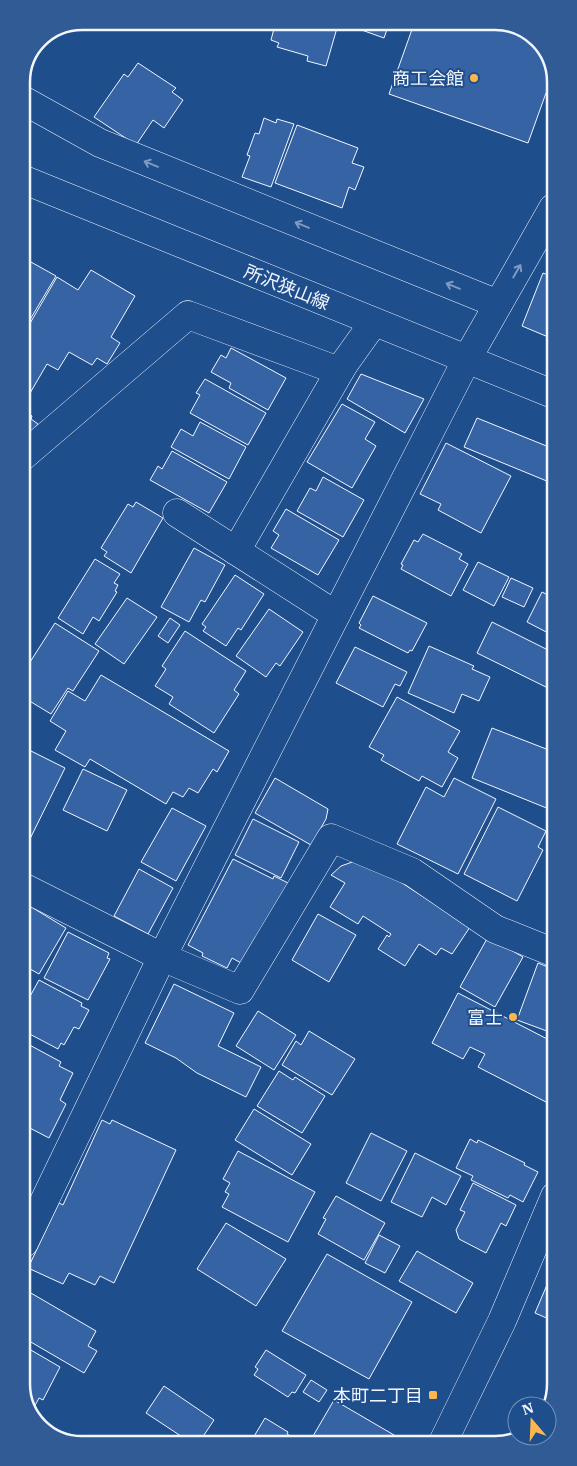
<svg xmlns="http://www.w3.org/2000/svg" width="577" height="1466" font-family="'IBM Plex Serif','Noto Sans JP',serif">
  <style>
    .building { fill: #3563a3; stroke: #f2f6ff }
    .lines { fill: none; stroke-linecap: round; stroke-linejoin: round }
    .street-casing { stroke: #f2f6ff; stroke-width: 29 }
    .secondary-casing { stroke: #f2f6ff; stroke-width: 29 }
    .primary-casing { stroke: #f2f6ff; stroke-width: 29 }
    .street { stroke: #1f4e8c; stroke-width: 28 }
    .secondary { stroke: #1f4e8c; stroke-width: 28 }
    .primary { stroke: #1f4e8c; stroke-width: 28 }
    .oneway { stroke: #7e9ac0 }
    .poi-dot { fill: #ffb74d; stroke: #1f4e8c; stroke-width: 2 }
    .labels { text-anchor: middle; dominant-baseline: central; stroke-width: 4; stroke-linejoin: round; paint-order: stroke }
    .poi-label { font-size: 18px; fill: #f2f6ff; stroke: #1f4e8c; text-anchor: end }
    .street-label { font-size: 18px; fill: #f2f6ff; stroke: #1f4e8c }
    .rim { fill: none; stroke: #f2f6ff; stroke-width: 2.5 }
  </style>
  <rect width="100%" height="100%" fill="#1f4e8c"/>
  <!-- building -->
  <g class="building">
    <polygon points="276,21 339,21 326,66 307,61 308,56 277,47 279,43 271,40"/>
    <polygon points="358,21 390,21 384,38 356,28"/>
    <polygon points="415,21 498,21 532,34 553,63 553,95 546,93 528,143 389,94"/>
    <polygon points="138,63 176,88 172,92 183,100 164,128 153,120 136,145 94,117 124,74 128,77"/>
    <polygon points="264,118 276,123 277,119 294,124 271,187 242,177 250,156 247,155 255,133 259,134"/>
    <polygon points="297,125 358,148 352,163 364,167 355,190 349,187 342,208 275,183"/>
    <polygon points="22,257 56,276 22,333"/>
    <polygon points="91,270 135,296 111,337 120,343 107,364 97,358 92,365 69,352 58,370 47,364 26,400 22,398 22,337 57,277 78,290"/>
    <polygon points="543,273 553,277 553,339 522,326"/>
    <polygon points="231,348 286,378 268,410 229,388 231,383 211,372 221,355 226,358"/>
    <polygon points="361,374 424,399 405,433 347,399"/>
    <polygon points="205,379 266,413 248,445 190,413 200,395 196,393"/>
    <polygon points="342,404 375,422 365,439 376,446 352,488 307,462"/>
    <polygon points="22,409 32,416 31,419 38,424 22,446"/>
    <polygon points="477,418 554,449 554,484 464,447"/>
    <polygon points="200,422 246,447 229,479 171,447 181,429 193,436"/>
    <polygon points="446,443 511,476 481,533 438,510 441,504 420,494"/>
    <polygon points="172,451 227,482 209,513 150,480 158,466 162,469"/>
    <polygon points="323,477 364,500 343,537 297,511 310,488 316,491"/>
    <polygon points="136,502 163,518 131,573 104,556 107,552 101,548 128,504 133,507"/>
    <polygon points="286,509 339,540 318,575 271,548 279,535 273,531"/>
    <polygon points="423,534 462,554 459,559 468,564 451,596 401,569 403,565 401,564 414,540 418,542"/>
    <polygon points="194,548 225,565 205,602 201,600 189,622 161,607"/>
    <polygon points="95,559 120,574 114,583 118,585 115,591 117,592 99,621 93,617 83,634 58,618"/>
    <polygon points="478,562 509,577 494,606 463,590"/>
    <polygon points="235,575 264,594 241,630 238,628 226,646 203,631 206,627 202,624"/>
    <polygon points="511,578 533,588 524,607 502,597"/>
    <polygon points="542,592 554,598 554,636 527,622"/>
    <polygon points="373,596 427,623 412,651 410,650 408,653 359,628 361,625 359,623"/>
    <polygon points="127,598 157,617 124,664 95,644"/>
    <polygon points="269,609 303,632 280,666 276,663 266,677 236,656"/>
    <polygon points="170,618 180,625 168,643 158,636"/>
    <polygon points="492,622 554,653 554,691 477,653"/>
    <polygon points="55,623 99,651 73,691 68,688 51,714 23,697 23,673"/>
    <polygon points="185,631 246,671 234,690 239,694 214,733 169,704 173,697 155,686 166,669 162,666"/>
    <polygon points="429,646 474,666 472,669 490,677 479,701 462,694 454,713 408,693"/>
    <polygon points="355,647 407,672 400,686 395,684 383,707 336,683"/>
    <polygon points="101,675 229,751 217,772 213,769 198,793 189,788 183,797 173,792 166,804 90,759 85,767 55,750 66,731 50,721 68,691 85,701"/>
    <polygon points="397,697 460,731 448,752 458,758 442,787 422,776 419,781 381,760 384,755 369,747"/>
    <polygon points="492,728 554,752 554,811 472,778"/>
    <polygon points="23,747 65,768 23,853"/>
    <polygon points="83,769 127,790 107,831 63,810"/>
    <polygon points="275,778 328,809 326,819 311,845 255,813"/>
    <polygon points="454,778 496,799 458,874 397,844 426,787 444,797"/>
    <polygon points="498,807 546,831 538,847 543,850 517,901 464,874"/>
    <polygon points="172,808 206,826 176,881 141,862"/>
    <polygon points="253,819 299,842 281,878 235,855"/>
    <polygon points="233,859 273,879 274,876 294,886 243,964 232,958 227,968 202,956 203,953 188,945"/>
    <polygon points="358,860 368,861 470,927 452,954 441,948 436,955 419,944 405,966 378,949 387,935 389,937 391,934 363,916 358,924 330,907 345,883 331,875 341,866"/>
    <polygon points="139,869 173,888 148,934 114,916"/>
    <polygon points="23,904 28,905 66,928 39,974 23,965"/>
    <polygon points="318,914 356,935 329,982 292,960"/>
    <polygon points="68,932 109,953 107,958 110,959 88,1000 44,978"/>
    <polygon points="488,937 523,957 495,1007 460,987"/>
    <polygon points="551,959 555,960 555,1034 517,1020 538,963 548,967"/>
    <polygon points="39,980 82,1003 81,1006 89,1010 79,1029 74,1027 64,1045 61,1043 58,1049 24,1031 23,1009"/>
    <polygon points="174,984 234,1013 218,1046 261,1067 246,1097 197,1073 176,1058 145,1043"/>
    <polygon points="458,993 555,1043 555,1084 546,1102 478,1067 485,1054 470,1047 463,1059 432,1043"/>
    <polygon points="258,1011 296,1035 274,1070 236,1046"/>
    <polygon points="309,1031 355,1059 332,1095 282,1065 296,1041 301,1045"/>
    <polygon points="24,1042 61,1062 59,1066 73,1073 60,1100 66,1104 49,1138 24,1125"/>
    <polygon points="279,1071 293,1080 295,1077 325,1096 302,1133 257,1106"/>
    <polygon points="254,1109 311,1144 292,1175 235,1140"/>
    <polygon points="102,1120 110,1124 112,1120 176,1150 114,1283 100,1276 95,1285 69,1273 63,1284 28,1268 59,1203 63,1205"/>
    <polygon points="371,1133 407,1151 381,1201 346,1183"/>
    <polygon points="470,1139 477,1143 478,1140 525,1163 524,1165 538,1172 523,1202 510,1195 508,1198 471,1180 473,1176 456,1168"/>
    <polygon points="238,1151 315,1192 288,1242 222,1207 229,1194 225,1192 230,1183 223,1179"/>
    <polygon points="415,1153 461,1176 446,1205 432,1197 422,1217 391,1202"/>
    <polygon points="473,1183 516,1205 506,1226 501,1223 486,1253 459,1239 456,1230 465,1212 460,1210"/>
    <polygon points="336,1196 385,1223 364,1260 318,1234 326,1219 323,1218"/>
    <polygon points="226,1223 286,1259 256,1306 197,1269"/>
    <polygon points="379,1235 400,1246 385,1273 365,1263"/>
    <polygon points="417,1251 473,1283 456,1313 399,1281"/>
    <polygon points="327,1254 412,1302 369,1379 282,1331"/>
    <polygon points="555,1266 556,1322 535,1313"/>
    <polygon points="24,1289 96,1331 88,1346 97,1351 84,1373 24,1338"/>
    <polygon points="24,1346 60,1367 43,1400 39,1398 31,1413 24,1403"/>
    <polygon points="266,1350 306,1375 295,1393 292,1392 288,1397 254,1375 258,1369 255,1367"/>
    <polygon points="311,1380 327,1390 319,1402 303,1392"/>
    <polygon points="164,1386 214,1420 198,1444 193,1444 146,1413"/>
    <polygon points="334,1400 406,1442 309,1443"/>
    <polygon points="265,1418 288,1432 287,1434 303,1443 250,1443"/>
  </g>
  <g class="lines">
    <defs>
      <g id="street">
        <polyline points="21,99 100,143 498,304"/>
        <polyline points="22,457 188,315 339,371 374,322"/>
        <polyline points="177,513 336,615"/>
        <polyline points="236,551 344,364"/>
        <polyline points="23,887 162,957 240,990 331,838 412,872 495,929 555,953"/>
        <polyline points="24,1243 162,957 336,615 467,359 553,208"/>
      </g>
      <polyline id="secondary" points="443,1442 502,1321 555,1196"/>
      <polyline id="primary" points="22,179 553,394"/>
    </defs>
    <!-- street casing -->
    <use href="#street" class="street-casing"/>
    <!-- secondary casing -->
    <use href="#secondary" class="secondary-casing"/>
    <!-- primary casing -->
    <use href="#primary" class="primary-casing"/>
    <!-- street -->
    <use href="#street" class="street"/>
    <!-- secondary -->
    <use href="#secondary" class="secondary"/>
    <!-- primary -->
    <use href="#primary" class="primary"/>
  </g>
  <!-- one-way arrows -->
  <defs><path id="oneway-shaft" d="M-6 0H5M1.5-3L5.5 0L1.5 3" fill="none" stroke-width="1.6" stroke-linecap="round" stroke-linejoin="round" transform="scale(1.25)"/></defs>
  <g class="oneway">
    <use href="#oneway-shaft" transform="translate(151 164) rotate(-158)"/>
    <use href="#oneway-shaft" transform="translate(302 225) rotate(-158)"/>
    <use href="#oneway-shaft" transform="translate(517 271) rotate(-60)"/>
    <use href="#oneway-shaft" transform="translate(453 286) rotate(-158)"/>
  </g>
  <!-- markers -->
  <g class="poi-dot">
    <circle cx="474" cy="78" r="5"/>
    <circle cx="513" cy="1017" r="5"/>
    <rect x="428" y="1390" width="10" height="10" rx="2.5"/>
  </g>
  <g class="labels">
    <!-- poi labels -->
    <g class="poi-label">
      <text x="464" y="78">商工会館</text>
      <text x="503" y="1017">富士</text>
      <text x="423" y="1395">本町二丁目</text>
    </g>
    <!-- street labels -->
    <g class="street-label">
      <text transform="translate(287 287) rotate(22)">所沢狭山線</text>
    </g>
  </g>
  <!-- crop -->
  <path d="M0 0H577V1466H0ZM82 30H495A52 52 0 0 1 547 82V1384A52 52 0 0 1 495 1436H82A52 52 0 0 1 30 1384V82A52 52 0 0 1 82 30Z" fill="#305b95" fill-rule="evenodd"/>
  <path class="rim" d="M82 30H495A52 52 0 0 1 547 82V1384A52 52 0 0 1 495 1436H82A52 52 0 0 1 30 1384V82A52 52 0 0 1 82 30Z"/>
  <!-- north arrow -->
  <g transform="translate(532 1421) rotate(341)"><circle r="24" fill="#1f4e8c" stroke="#7391ba"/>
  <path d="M0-4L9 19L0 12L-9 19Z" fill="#ffb74d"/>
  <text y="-8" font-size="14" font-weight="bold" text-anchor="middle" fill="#f2f6ff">N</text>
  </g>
</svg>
